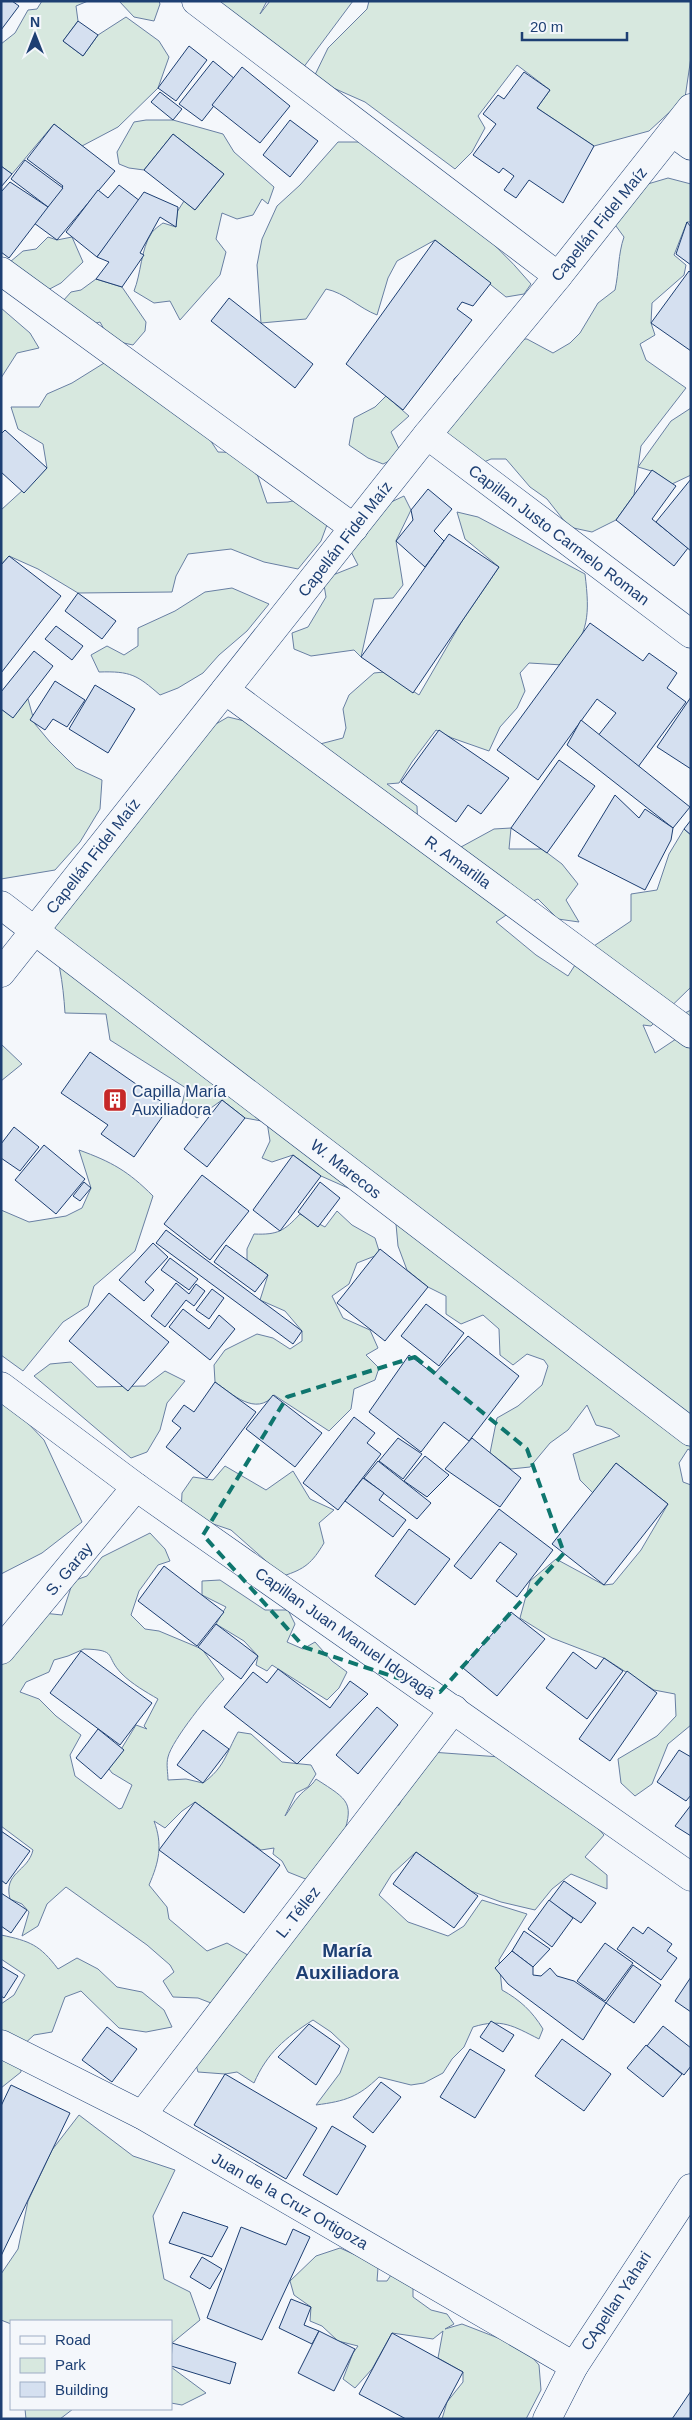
<svg xmlns="http://www.w3.org/2000/svg" width="692" height="2420" font-family="Helvetica,sans-serif">
  <style>
    .green { fill: #d7e8df; stroke: #687fa3; fill-rule: evenodd }
    .building { fill: #d5e0f0; stroke: #1d3f73 }
    .lines { fill: none; stroke-linecap: round; stroke-linejoin: round }
    .street-casing { stroke: #1d3f73; stroke-width: 29 }
    .street { stroke: #f4f7fb; stroke-width: 28 }
    .marked { fill: none; stroke: #0f766e; stroke-width: 4; stroke-dasharray: 10 6; stroke-linejoin: round }
    .labels { text-anchor: middle; dominant-baseline: central; stroke-width: 4; stroke-linejoin: round; paint-order: stroke }
    .street-label { font-size: 16px; fill: #1d3f73; stroke: #f4f7fb }
    .poi-label { font-size: 16px; fill: #1d3f73; stroke: #f4f7fb; text-anchor: start }
    .quarter-label { font-size: 19px; font-weight: bold; fill: #1d3f73; stroke: #f4f7fb }
  </style>
  <rect width="100%" height="100%" fill="#f4f7fb"/>
  <!-- green -->
  <g class="green">
    <polygon points="42,1 88,1 76,6 78,21 63,41 83,56 98,35 126,17 159,41 169,57 158,88 118,127 82,146 54,124 12,174 1,166 1,44 15,33 28,10 37,9"/>
    <polygon points="119,1 159,1 160,4 154,21 134,17"/>
    <polygon points="192,1 267,1 260,14 270,1 353,1 303,68"/>
    <polygon points="369,1 691,1 691,57 685,98 649,131 594,146 537,108 550,90 517,65 478,116 485,128 472,152 455,169 365,102 313,79 328,48 367,9"/>
    <path d="M146,120H173L223,134L234,152L274,187L268,204L262,199L253,215L237,219L222,213L216,239L226,252L220,275L180,320L170,301L154,303L134,291C141,274 141,249 151,234C153,230 159,226 163,223L176,227L177,212L184,201L195,210L224,174L173,134L144,170L129,168L119,164L117,152L134,122Z"/>
    <path d="M338,142H374C427,188 486,230 531,284L524,294L506,297L435,240L397,261L388,278L377,315C359,308 345,293 326,289L306,319L261,323L257,265L262,239L277,206L300,185Z"/>
    <path d="M668,178L691,184V222H687L674,255L686,265L684,275L652,303L651,323L655,335L640,344L646,360L686,388L641,446L634,495L616,520L592,532L569,527L547,499L530,487L506,459H491L465,470L424,434L450,393L454,379L467,366L510,339H527L553,353L570,343L580,333L598,303L615,290C619,272 618,254 624,237L613,222L641,186Z"/>
    <polygon points="48,237 57,240 72,237 83,262 61,283 44,292 10,262 23,251 36,249"/>
    <polygon points="96,279 122,287 146,322 145,331 133,345 110,340 100,322 79,328 63,301 71,292 81,290"/>
    <polygon points="1,308 30,333 39,348 17,353 1,378"/>
    <polygon points="117,355 203,429 218,452 250,453 267,503 288,502 310,497 328,522 321,541 298,569 264,562 231,549 188,554 176,576 172,592 78,593 38,569 9,556 1,565 1,510 47,468 43,444 18,429 11,407 39,407 47,394 72,383"/>
    <polygon points="386,396 409,416 391,432 402,455 383,464 368,458 349,445 354,418 375,407"/>
    <polygon points="691,408 691,475 672,484 655,472 638,467 671,421"/>
    <polygon points="404,496 411,510 396,541 403,585 393,598 374,599 361,657 354,650 311,656 294,649 292,633 308,627 326,597 323,579 358,565 348,546 389,503"/>
    <path d="M457,512L478,517L585,574C590,616 589,632 563,665L529,663L520,673L525,691L517,708L500,727L489,751L452,738L436,730L412,762L399,783L387,784L417,806L418,833L461,847L494,829L511,828L509,849H542L562,864L578,884L566,900L579,922L558,919L538,899L518,907L496,922L536,955L568,976L582,954L631,921V894L657,890L669,854L684,829L691,835V987L651,1026L643,1025L655,1053L685,1033L681,1027L685,1013L691,1010V1451L688,1449L679,1463L683,1482L691,1485V1725L668,1744L652,1784L635,1796L621,1783L618,1759L657,1736L676,1716L675,1694L654,1690L604,1658L552,1638L520,1618L530,1581L556,1559L604,1585L613,1584L641,1550L668,1504L616,1463L593,1493L580,1480L573,1454L620,1436L611,1429L596,1425L587,1405L568,1430L550,1443L530,1467L511,1469L490,1453L497,1418L518,1406L542,1385L548,1366L544,1360L527,1354L513,1365L500,1355L499,1329L483,1315L461,1324L446,1314V1296L428,1287L407,1270L398,1246L396,1224L362,1180L348,1188L321,1176L293,1155L272,1162L262,1158L270,1141L267,1122L245,1118L222,1100L197,1118L181,1108L186,1088L110,1040L106,1014L65,1013C63,982 59,955 47,927L204,731L228,717L278,729L320,744L343,738L346,728L343,709L349,695L374,673L384,672L419,695L462,621L499,567L465,539Z"/>
    <path d="M232,588L269,604L247,631L219,655L203,673L178,688L160,695C137,675 131,671 99,672L91,655L107,646L124,655L138,646V628L175,611L205,592Z"/>
    <polygon points="1,697 28,699 35,724 50,742 76,768 102,780 100,809 80,842 55,870 1,879"/>
    <polygon points="1,1044 22,1064 1,1081"/>
    <path d="M79,1150C112,1162 128,1171 153,1196L135,1251L94,1286L88,1306L63,1322L23,1371L1,1355V1210L29,1222L66,1216L82,1208L91,1188Z"/>
    <path d="M337,1211L352,1225L375,1238L380,1254L357,1263L349,1284L332,1296L343,1318L370,1330L378,1348L366,1355L379,1368L375,1380L354,1389L351,1409L329,1431L274,1395C256,1417 232,1394 215,1382L214,1365L225,1350L257,1334L273,1338L290,1349L302,1341V1331L285,1311L260,1300L268,1275L247,1260V1249L254,1234C278,1235 284,1231 300,1214L325,1227Z"/>
    <polygon points="71,1362 97,1387 145,1386 165,1371 185,1381 167,1403 160,1430 147,1452 131,1458 34,1376 50,1364"/>
    <polygon points="1,1395 44,1440 82,1522 42,1553 1,1574"/>
    <path d="M225,1466L266,1490L293,1471L310,1499L334,1510L319,1523L324,1543C312,1563 305,1569 283,1576L231,1530L181,1513L182,1493L193,1477L213,1480Z"/>
    <path d="M150,1533L165,1549L170,1561L158,1565L139,1591L131,1615L145,1629L159,1631L202,1649L224,1679C211,1692 172,1740 168,1757C166,1764 168,1773 168,1780L186,1779L203,1783C224,1768 226,1754 238,1732L251,1734L282,1762L311,1765L316,1774L308,1787L296,1793L285,1816C290,1810 293,1802 299,1796C305,1789 311,1787 316,1779C350,1801 355,1802 341,1842L370,1817L399,1805L411,1781L431,1752L514,1758L586,1815L604,1835L585,1857L607,1875V1889L571,1874L552,1889L535,1910L501,1902L471,1891L416,1852L392,1874L379,1895L408,1922L448,1936L464,1926L482,1900L527,1914L499,1960L502,1990C520,2000 532,2011 543,2029L539,2039C513,2026 502,2018 473,2027L464,2047L452,2059L443,2073L424,2083L411,2085L379,2077C358,2097 346,2101 316,2105L340,2073L349,2049L331,2032L313,2020C285,2038 267,2053 254,2083L237,2072L225,2074L198,2072L194,2057L211,2003L198,1998L173,1997L163,1981L174,1972L170,1965L147,1945L66,1887L47,1904L38,1926L22,1936L29,1912L22,1904L10,1899C3,1872 28,1872 33,1850L1,1826V1645L43,1613L62,1615L73,1581L87,1576L102,1557ZM84,1649C119,1650 104,1656 122,1674C132,1684 146,1692 158,1699L144,1726L147,1729L136,1725L109,1769L112,1773L132,1785L122,1808L119,1809L75,1776L70,1755L81,1735L56,1716L39,1699L20,1692L26,1682L49,1672L54,1660L68,1656ZM195,1802L261,1850L274,1848L273,1854L282,1861L288,1872L308,1880L258,1961L227,1943L207,1951L169,1919L167,1907L149,1885C159,1862 163,1845 154,1821L165,1828L182,1811Z"/>
    <polygon points="220,1580 265,1610 288,1610 295,1624 287,1642 303,1649 315,1642 332,1661 347,1672 339,1688 327,1700 272,1665 267,1671 256,1665 258,1656 244,1641 216,1624 226,1607 202,1595 202,1581"/>
    <path d="M1,1935C30,1941 40,1945 58,1969L77,1958L98,1969L117,1987L142,1992L164,2010L172,2027L146,2032L119,2028L81,1991L65,1997L52,2032L34,2035L21,2047L1,2040V2004L14,1995L25,1975L1,1959Z"/>
    <polygon points="1,2044 19,2053 21,2072 1,2088"/>
    <polygon points="79,2115 133,2156 175,2170 153,2216 164,2279 190,2292 200,2320 172,2343 171,2321 11,2321 11,2324 1,2320 1,2274 18,2249 28,2201 52,2150"/>
    <polygon points="340,2248 360,2257 367,2254 378,2268 377,2281 387,2281 395,2269 413,2272 413,2297 431,2310 447,2314 454,2324 445,2329 462,2324 524,2348 539,2365 541,2390 526,2419 442,2419 447,2402 463,2382 463,2372 438,2358 443,2331 433,2339 392,2333 372,2369 355,2388 343,2379 353,2353 358,2346 338,2341 322,2326 310,2321 311,2307 294,2295 290,2281 316,2256"/>
    <polygon points="171,2367 206,2393 182,2405 171,2403"/>
    <polygon points="25,2409 73,2409 60,2419 26,2419"/>
  </g>
  <!-- building -->
  <g class="building">
    <polygon points="1,1 12,1 19,6 1,30"/>
    <polygon points="78,21 98,35 83,56 63,41"/>
    <polygon points="189,46 207,60 176,101 158,88"/>
    <polygon points="213,61 235,79 202,121 179,104"/>
    <polygon points="242,67 290,106 260,143 212,105"/>
    <polygon points="524,72 550,90 537,108 594,146 563,203 529,180 516,198 504,190 514,176 503,168 499,173 473,155 496,124 483,114 498,95 504,99"/>
    <polygon points="160,92 182,109 173,120 151,102"/>
    <polygon points="290,120 318,141 290,177 263,155"/>
    <polygon points="54,124 115,171 57,240 34,223 63,186 27,159"/>
    <polygon points="173,134 224,174 195,210 144,170"/>
    <polygon points="25,160 63,188 48,207 11,179"/>
    <polygon points="1,166 12,174 1,187"/>
    <polygon points="10,182 48,207 9,258 1,252 1,192"/>
    <polygon points="119,185 140,201 97,257 66,232 98,190 108,198"/>
    <polygon points="144,192 178,207 176,227 160,217 140,253 144,255 122,287 96,279 109,262 97,257"/>
    <polygon points="687,222 691,227 691,265 676,254"/>
    <polygon points="435,240 491,283 473,306 462,302 457,309 472,320 403,410 346,364"/>
    <polygon points="689,271 691,273 691,351 651,323"/>
    <polygon points="229,298 313,364 295,388 211,321"/>
    <polygon points="5,430 47,468 24,493 1,472 1,434"/>
    <polygon points="652,470 676,486 652,519 688,548 674,566 616,520"/>
    <polygon points="691,479 691,551 656,522"/>
    <polygon points="428,489 452,509 434,531 444,541 425,567 396,541 413,520 411,510"/>
    <polygon points="449,534 499,567 413,693 361,657"/>
    <polygon points="9,556 61,596 1,673 1,565"/>
    <polygon points="78,593 116,621 102,639 65,611"/>
    <polygon points="590,623 643,661 649,653 677,673 667,688 686,702 638,767 597,737 616,713 597,699 538,780 497,750"/>
    <polygon points="56,626 83,646 72,660 45,639"/>
    <polygon points="34,651 53,666 13,718 1,709 1,692"/>
    <polygon points="55,681 85,700 67,727 53,719 45,730 30,720"/>
    <polygon points="95,685 135,709 108,753 69,729"/>
    <polygon points="691,697 691,769 657,747"/>
    <polygon points="581,720 690,807 673,828 567,745"/>
    <polygon points="439,730 509,778 481,814 468,805 456,822 401,782"/>
    <polygon points="559,760 595,786 547,853 511,828"/>
    <polygon points="615,795 639,818 645,809 673,828 671,840 645,890 578,856"/>
    <polygon points="691,820 691,835 684,829"/>
    <polygon points="90,1052 169,1107 134,1157 101,1134 108,1125 61,1093"/>
    <polygon points="222,1100 245,1118 207,1167 184,1149"/>
    <polygon points="14,1127 39,1147 20,1171 1,1158 1,1144"/>
    <polygon points="44,1145 85,1179 56,1214 15,1180"/>
    <polygon points="293,1155 321,1176 280,1231 253,1210"/>
    <polygon points="202,1175 249,1211 210,1260 164,1224"/>
    <polygon points="84,1182 91,1188 80,1201 73,1196"/>
    <polygon points="320,1182 340,1198 318,1227 298,1212"/>
    <polygon points="166,1230 302,1331 293,1344 156,1243"/>
    <polygon points="153,1243 168,1257 145,1282 154,1290 144,1301 119,1280"/>
    <polygon points="226,1245 268,1275 255,1292 214,1262"/>
    <polygon points="380,1249 428,1287 385,1341 337,1303"/>
    <polygon points="170,1258 198,1279 189,1290 161,1270"/>
    <polygon points="176,1283 189,1294 196,1284 205,1291 194,1306 186,1300 165,1327 151,1316"/>
    <polygon points="212,1289 224,1298 209,1319 196,1310"/>
    <polygon points="109,1293 169,1342 128,1391 69,1341"/>
    <polygon points="426,1304 464,1333 439,1366 401,1336"/>
    <polygon points="183,1309 209,1329 219,1315 235,1329 210,1360 169,1327"/>
    <polygon points="468,1336 519,1376 469,1441 444,1422 421,1452 369,1412 409,1355 434,1374"/>
    <polygon points="215,1382 256,1412 207,1478 166,1447 181,1428 172,1421 184,1405 194,1412"/>
    <polygon points="273,1395 322,1433 295,1467 246,1429"/>
    <polygon points="354,1417 375,1433 367,1443 381,1454 338,1510 303,1483"/>
    <polygon points="398,1438 422,1454 403,1479 379,1461"/>
    <polygon points="472,1438 521,1478 500,1507 445,1469"/>
    <polygon points="425,1456 449,1475 427,1497 404,1481"/>
    <polygon points="378,1461 431,1503 417,1519 364,1478"/>
    <polygon points="616,1463 668,1504 604,1585 552,1544"/>
    <polygon points="363,1478 384,1493 379,1500 406,1520 393,1537 345,1501"/>
    <polygon points="499,1509 553,1550 517,1597 496,1581 517,1554 500,1542 471,1579 454,1566"/>
    <polygon points="409,1529 450,1559 415,1605 375,1576"/>
    <polygon points="164,1566 224,1612 197,1646 138,1601"/>
    <polygon points="511,1612 545,1639 497,1696 463,1668"/>
    <polygon points="216,1624 258,1656 241,1679 198,1647"/>
    <polygon points="81,1651 152,1703 120,1745 50,1693"/>
    <polygon points="573,1652 596,1669 604,1658 623,1671 587,1719 546,1688"/>
    <polygon points="278,1669 330,1708 350,1681 368,1694 297,1764 224,1707 253,1672 267,1683"/>
    <polygon points="627,1671 657,1693 610,1761 579,1739"/>
    <polygon points="377,1707 398,1725 358,1774 336,1755"/>
    <polygon points="98,1729 124,1750 101,1779 76,1758"/>
    <polygon points="203,1730 229,1749 203,1783 177,1765"/>
    <polygon points="679,1750 691,1757 691,1795 686,1801 657,1782"/>
    <polygon points="195,1802 280,1865 244,1913 159,1850"/>
    <polygon points="691,1805 691,1836 675,1826"/>
    <polygon points="1,1831 30,1851 6,1884 1,1880"/>
    <polygon points="416,1852 478,1896 454,1928 393,1884"/>
    <polygon points="564,1881 596,1903 581,1923 549,1901"/>
    <polygon points="1,1893 27,1910 11,1933 1,1926"/>
    <polygon points="549,1900 573,1918 552,1947 528,1929"/>
    <polygon points="633,1927 643,1934 648,1927 672,1944 667,1951 677,1958 661,1980 617,1949"/>
    <polygon points="524,1931 550,1949 533,1967 512,1951"/>
    <polygon points="605,1943 633,1963 605,2001 577,1981"/>
    <polygon points="512,1951 533,1967 533,1975 541,1976 550,1968 557,1976 574,1981 606,2003 583,2040 508,1984 495,1968"/>
    <polygon points="633,1965 661,1985 634,2023 606,2003"/>
    <polygon points="1,1966 18,1976 4,1998 1,1996"/>
    <polygon points="691,1977 691,2012 675,2001"/>
    <polygon points="491,2021 514,2035 503,2052 480,2037"/>
    <polygon points="309,2024 340,2046 316,2085 278,2057"/>
    <polygon points="663,2026 691,2048 691,2066 684,2075 647,2046"/>
    <polygon points="107,2027 137,2049 112,2082 82,2060"/>
    <polygon points="562,2039 611,2074 584,2111 535,2076"/>
    <polygon points="646,2045 682,2074 663,2097 627,2068"/>
    <polygon points="470,2049 505,2070 475,2118 440,2097"/>
    <polygon points="225,2074 317,2128 286,2179 194,2125"/>
    <polygon points="381,2082 401,2097 373,2133 353,2117"/>
    <polygon points="11,2085 70,2113 1,2256 1,2106"/>
    <polygon points="332,2126 366,2146 337,2195 303,2175"/>
    <polygon points="183,2212 228,2227 212,2257 169,2243"/>
    <polygon points="241,2227 286,2245 293,2229 310,2237 262,2340 207,2318"/>
    <polygon points="202,2257 222,2269 210,2289 190,2277"/>
    <polygon points="291,2299 311,2307 304,2325 319,2331 312,2344 279,2328"/>
    <polygon points="319,2331 355,2349 334,2391 298,2373"/>
    <polygon points="392,2333 463,2372 438,2419 406,2419 359,2394"/>
    <polygon points="172,2343 236,2363 230,2384 171,2366"/>
    <polygon points="691,2391 691,2419 672,2419"/>
  </g>
  <g class="lines">
    <defs>
      <g id="street">
        <polyline points="196,1 558,276"/>
        <polyline points="672,132 691,146"/>
        <polyline points="1,271 354,528"/>
        <polyline points="427,435 691,634"/>
        <polyline points="225,690 691,1034"/>
        <polyline points="1,905 691,1432"/>
        <polyline points="1,973 427,435 558,276 691,108"/>
        <polyline points="1,1386 136,1487 691,1877"/>
        <polyline points="1,1650 136,1487"/>
        <polyline points="1,2044 142,2115 574,2366"/>
        <polyline points="142,2115 454,1709"/>
        <polyline points="547,2419 574,2366 691,2188"/>
      </g>
    </defs>
    <!-- street casing -->
    <use href="#street" class="street-casing"/>
    <!-- street -->
    <use href="#street" class="street"/>
  </g>
  <!-- marked area -->
  <path class="marked" d="M415,1357L527,1449L564,1553L440,1692L304,1647L203,1535L287,1397Z"/>
  <!-- icons -->
  <defs>
    <symbol id="building-square" viewBox="-11 -11 22 22"><rect x="-9" y="-9" width="18" height="18" rx="4" fill="#c62828" stroke="#f4f7fb"/><path d="M-4-6H4V6H1V3H-1V6H-4ZM-2.5-4.3h1.7v1.8h-1.7ZM.8-4.3h1.7v1.8H.8ZM-2.5-1h1.7V.8h-1.7ZM.8-1h1.7V.8H.8Z" fill="#fff"/></symbol>
  </defs>
  <g fill-rule="evenodd">
    <use href="#building-square" x="101" y="1086" width="28" height="28"/>
  </g>
  <g class="labels">
    <!-- street labels -->
    <g class="street-label">
      <text transform="translate(599 224) rotate(-51)">Capellán Fidel Maíz</text>
      <text transform="translate(559 535) rotate(37)">Capillan Justo Carmelo Roman</text>
      <text transform="translate(345 539) rotate(-52)">Capellán Fidel Maíz</text>
      <text transform="translate(93 856) rotate(-52)">Capellán Fidel Maíz</text>
      <text transform="translate(458 862) rotate(36)">R. Amarilla</text>
      <text transform="translate(346 1169) rotate(38)">W. Marecos</text>
      <text transform="translate(69 1569) rotate(-50)">S. Garay</text>
      <text transform="translate(345 1633) rotate(35)">Capillan Juan Manuel Idoyaga</text>
      <text transform="translate(298 1912) rotate(-52)">L. Téllez</text>
      <text transform="translate(290 2201) rotate(30)">Juan de la Cruz Ortigoza</text>
      <text transform="translate(616 2301) rotate(-57)">CApellan Yahari</text>
    </g>
    <!-- poi labels -->
    <g class="poi-label">
      <text x="132" y="1091">Capilla María<tspan x="132" dy="18">Auxiliadora</tspan></text>
    </g>
    <!-- quarter labels -->
    <g class="quarter-label">
      <text x="347" y="1950">María<tspan x="347" dy="22">Auxiliadora</tspan></text>
    </g>
  </g>
  <!-- border -->
  <rect width="692" height="2420" fill="none" stroke="#1d3f73" stroke-width="5"/>
  <!-- legend -->
  <rect x="10" y="2320" width="162" height="90" fill="#f4f7fb" stroke="#9eadc5"/>
  <rect x="20" y="2336" width="25" height="8" fill="#f4f7fb" stroke="#9eadc5"/>
  <text x="55" y="2345" font-size="15" fill="#1d3f73">Road</text>
  <rect x="20" y="2358" width="25" height="15" fill="#d7e8df" stroke="#9eadc5"/>
  <text x="55" y="2370" font-size="15" fill="#1d3f73">Park</text>
  <rect x="20" y="2382" width="25" height="15" fill="#d5e0f0" stroke="#9eadc5"/>
  <text x="55" y="2395" font-size="15" fill="#1d3f73">Building</text>
  <!-- north arrow -->
  <g transform="translate(35 35)" stroke="#f4f7fb" stroke-width="4" paint-order="stroke">
  <path d="M0-4L9 19L0 12L-9 19Z" fill="#1d3f73"/>
  <text y="-8" font-size="14" font-weight="bold" text-anchor="middle" fill="#1d3f73">N</text>
  </g>
  <!-- scale -->
  <path d="M522 32v8h105v-8" fill="none" stroke="#1d3f73" stroke-width="2.5"/>
  <text x="530" y="32" font-size="15" fill="#1d3f73" stroke="#f4f7fb" stroke-width="4" paint-order="stroke">20 m</text>
</svg>
